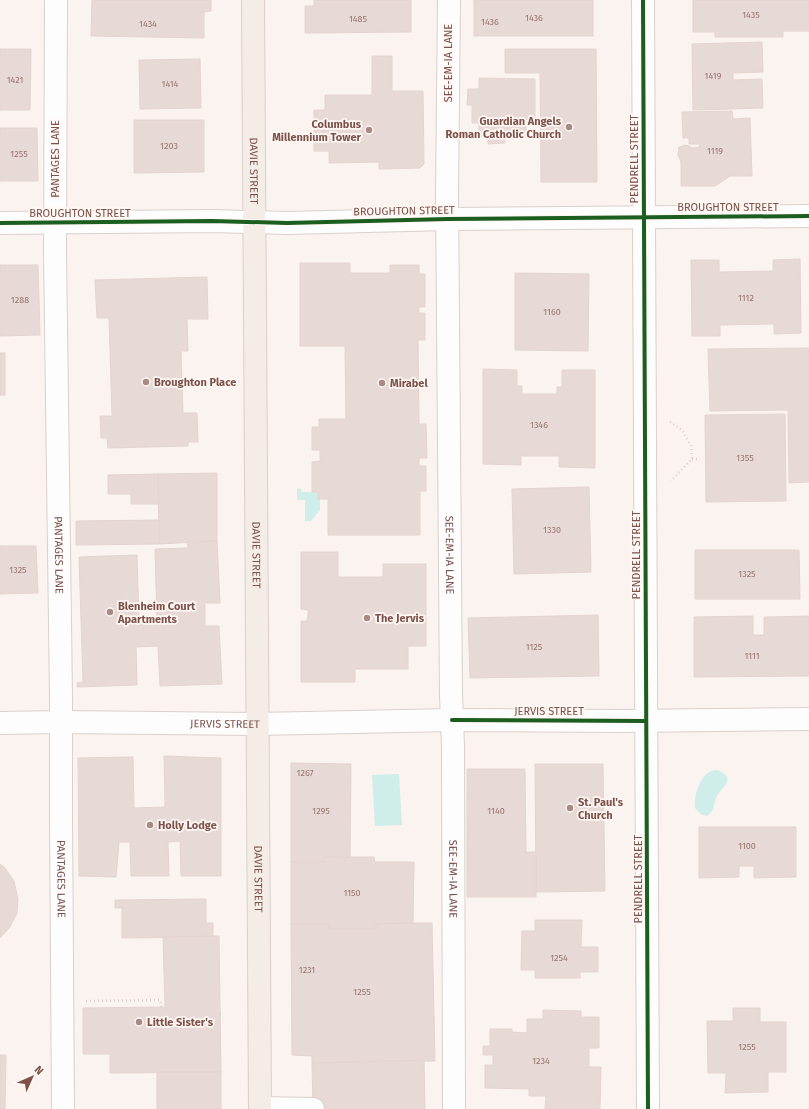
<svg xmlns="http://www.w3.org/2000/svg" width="809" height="1109" font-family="'Fira Sans',sans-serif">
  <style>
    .water { fill: #cfede9 }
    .building { fill: #e7d9d6; stroke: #e4d4d0 }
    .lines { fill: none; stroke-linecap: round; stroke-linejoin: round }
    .minor-casing { stroke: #dad0cc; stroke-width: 24 }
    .major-casing { stroke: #dbcecb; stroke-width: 24 }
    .path { stroke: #ddd1ce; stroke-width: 2.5; stroke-dasharray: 1 3; stroke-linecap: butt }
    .minor { stroke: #fefdfd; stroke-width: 22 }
    .major { stroke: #f4ece6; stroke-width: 22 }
    .cycleway-casing { stroke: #fff7f3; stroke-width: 6 }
    .cycleway { stroke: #1b5e20; stroke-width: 4 }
    .poi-dot { fill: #a88a84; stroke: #fff7f3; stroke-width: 1.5 }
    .labels { text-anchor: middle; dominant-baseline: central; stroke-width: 3.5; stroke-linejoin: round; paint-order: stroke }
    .number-label { font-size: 9px; fill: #98756f }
    .street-label { font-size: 11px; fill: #7c514a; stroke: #fff7f3 }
    .poi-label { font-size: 11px; font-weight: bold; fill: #7c514a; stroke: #fff7f3; text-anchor: start }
  </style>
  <rect width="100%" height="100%" fill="#faf3ef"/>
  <!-- water -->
  <g class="water">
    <polygon points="297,488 301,489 302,492 318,492 318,499 320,499 320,510 311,521 305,521 305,500 297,500"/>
    <path d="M717,770C737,778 723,786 717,796C713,804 715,810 707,816L702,815L695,808C694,796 699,777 711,771C711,771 717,770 717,770Z"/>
    <polygon points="399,774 402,825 375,826 372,775"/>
  </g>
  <!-- building -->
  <g class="building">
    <polygon points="92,0 211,0 211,11 204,12 204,38 91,36"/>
    <polygon points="314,0 411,0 411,32 305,33 305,6 314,6"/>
    <rect x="474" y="0" width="119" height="36"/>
    <polygon points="693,0 809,0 809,31 783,31 783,37 715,37 715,32 693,32"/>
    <polygon points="762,42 763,72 733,73 733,80 762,79 763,108 693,110 692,44"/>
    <polygon points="0,49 31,49 30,110 0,110"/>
    <polygon points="505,49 596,49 597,182 541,182 540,73 505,73"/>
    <polygon points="372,56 392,56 392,91 423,91 424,164 420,168 379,169 379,162 329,163 329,151 314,151 314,110 325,110 325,95 372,95"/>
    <polygon points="200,59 201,108 140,109 139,60"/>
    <polygon points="479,78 535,79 535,119 526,119 526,137 505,136 505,143 488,144 488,136 479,136 479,123 472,123 472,105 467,105 468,89 479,89"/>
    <polygon points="732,111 733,119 750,118 752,176 730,176 715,186 681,186 681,162 678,155 679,147 686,145 693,148 700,147 699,144 689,144 689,138 683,138 682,112"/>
    <polygon points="134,120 204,120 204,172 134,173"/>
    <polygon points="0,128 37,128 38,181 0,181"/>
    <polygon points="800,259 801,333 774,334 774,324 720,325 720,336 692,336 691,260 719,260 719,272 773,271 773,260"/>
    <polygon points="300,263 350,263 350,273 390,273 390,265 419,265 419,274 425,274 425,307 419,307 419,313 425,313 425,340 418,340 419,424 426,424 427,458 419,458 419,466 426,466 426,491 420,491 420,535 328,535 328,499 318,499 318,492 312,492 312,462 320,461 320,450 312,450 312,427 319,427 319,419 346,419 345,346 300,346"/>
    <polygon points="0,265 38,265 40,335 0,336"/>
    <polygon points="515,273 589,274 588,351 515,350"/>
    <polygon points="207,277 208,319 187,319 188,351 181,351 183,413 197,413 198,442 188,442 188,446 108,448 107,438 101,438 100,416 112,416 109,318 97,318 95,280"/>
    <polygon points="809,348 809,482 789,483 788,410 710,411 708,349"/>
    <rect x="0" y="353" width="5" height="42"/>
    <polygon points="483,369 517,370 517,386 522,386 522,394 557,394 557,387 562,387 562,370 595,370 595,468 559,467 559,456 521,456 521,465 483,464"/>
    <polygon points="785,414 786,501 706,502 705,415"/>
    <polygon points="217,473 217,541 159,544 158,474"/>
    <polygon points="158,474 159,504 131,504 131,494 108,494 108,475"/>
    <polygon points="589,487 591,572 514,574 512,489"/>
    <polygon points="159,520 159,544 76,545 76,521"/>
    <polygon points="217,541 220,603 205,603 205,626 219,626 222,684 160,686 158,646 136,647 137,685 77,687 77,683 83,682 79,557 137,555 139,622 157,622 155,549 188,548 187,542"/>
    <polygon points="0,546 36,546 38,593 0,594"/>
    <polygon points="695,550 799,550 800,599 695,599"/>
    <polygon points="301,552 338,552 338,577 383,577 383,564 426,564 426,646 408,646 408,669 355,669 355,682 301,682 301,621 307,621 308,615 308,610 301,609"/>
    <polygon points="598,615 599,676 470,678 468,618"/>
    <polygon points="753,616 753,635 764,635 764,617 809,616 809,676 694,677 694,617"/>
    <polygon points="164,756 221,758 221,876 181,876 180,841 168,842 169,876 131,876 130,842 119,842 116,877 79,876 78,758 133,757 134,808 165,807"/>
    <polygon points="291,763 351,764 350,858 324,857 325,862 291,862"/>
    <polygon points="535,764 603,764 605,891 536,892"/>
    <polygon points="467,769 525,769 526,852 536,852 536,897 467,897"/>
    <polygon points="699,827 796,827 796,877 754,878 754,866 739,866 739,877 699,878"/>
    <polygon points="324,857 374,857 375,862 414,862 413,923 376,924 376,929 329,929 329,924 291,924 291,862 325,862"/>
    <polygon points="0,864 5,868 14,881 18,899 17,913 10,927 0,938"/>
    <polygon points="206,899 206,923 213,923 213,937 122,938 122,908 115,908 115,900"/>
    <polygon points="535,920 582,920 581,947 598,947 598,972 580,972 580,978 535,978 535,970 521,970 522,931 535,931"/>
    <polygon points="413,923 432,923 435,1061 312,1063 312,1056 292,1055 291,924 329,924 329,929 376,929 376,924"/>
    <polygon points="219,936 221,1072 110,1073 110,1054 83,1054 83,1008 165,1007 163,937"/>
    <polygon points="733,1008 760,1008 760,1022 786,1022 786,1072 768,1072 768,1092 725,1093 726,1073 708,1073 707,1021 733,1021"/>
    <polygon points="543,1010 581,1011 581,1017 599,1017 599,1048 589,1048 589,1067 601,1067 600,1109 545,1109 546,1096 529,1096 529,1089 485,1088 485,1065 493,1065 493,1055 483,1055 483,1046 490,1046 490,1029 512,1029 512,1032 527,1033 527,1019 543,1019"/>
    <polygon points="0,1055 6,1055 5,1109 0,1109"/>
    <polygon points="424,1060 425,1109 313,1109 312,1063"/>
    <rect x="157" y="1072" width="64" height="37"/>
  </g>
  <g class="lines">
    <defs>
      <g id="minor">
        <path id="s1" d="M56,0L55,251L61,697V820L63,1109"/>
        <path id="s2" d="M449,0L447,195L451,695L453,746L454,1109"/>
        <polyline points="643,0 648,1109"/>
        <polyline points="0,223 212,221 287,223 448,219 809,216"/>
        <path id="s3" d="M0,723L61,722L257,724L452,720L622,721L809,719"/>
        <polyline points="260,1108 313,1109"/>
      </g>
      <g id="major">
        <path id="s4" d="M253,0L260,1109"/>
      </g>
    </defs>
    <!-- minor casing -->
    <use href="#minor" class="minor-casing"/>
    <!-- major casing -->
    <use href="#major" class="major-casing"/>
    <!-- path -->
    <g class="path">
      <polyline points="670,422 682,430 691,446 692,459 671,481"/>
      <polyline points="692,459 699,459"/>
      <polyline points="86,1001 160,1000 161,1007"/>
      <polyline points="220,1014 224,1014"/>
    </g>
    <!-- minor -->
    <use href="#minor" class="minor"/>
    <!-- major -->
    <use href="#major" class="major"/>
    <defs>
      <g id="cycleway">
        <polyline points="643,0 648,1109"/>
        <polyline points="0,223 212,221 287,223 448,219 809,216"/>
        <polyline points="452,720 646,721"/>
      </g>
    </defs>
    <!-- cycleway casing -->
    <use href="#cycleway" class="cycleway-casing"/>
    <!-- cycleway -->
    <use href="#cycleway" class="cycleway"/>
  </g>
  <!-- markers -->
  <g class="poi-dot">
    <circle cx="569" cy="127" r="4"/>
    <circle cx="369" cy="130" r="4"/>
    <circle cx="146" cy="382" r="4"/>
    <circle cx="382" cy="383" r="4"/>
    <circle cx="110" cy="612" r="4"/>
    <circle cx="367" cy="618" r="4"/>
    <circle cx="570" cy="808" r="4"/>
    <circle cx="150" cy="825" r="4"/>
    <circle cx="139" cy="1022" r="4"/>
  </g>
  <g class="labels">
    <!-- number labels -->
    <g class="number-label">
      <text x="751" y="15">1435</text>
      <text x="534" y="18">1436</text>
      <text x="358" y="19">1485</text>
      <text x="490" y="22">1436</text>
      <text x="148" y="24">1434</text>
      <text x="713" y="76">1419</text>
      <text x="15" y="80">1421</text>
      <text x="170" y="84">1414</text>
      <text x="169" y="146">1203</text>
      <text x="715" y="151">1119</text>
      <text x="19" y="154">1255</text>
      <text x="746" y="298">1112</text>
      <text x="20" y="300">1288</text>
      <text x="552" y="312">1160</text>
      <text x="539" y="425">1346</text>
      <text x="745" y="458">1355</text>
      <text x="552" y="530">1330</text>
      <text x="18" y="570">1325</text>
      <text x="747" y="574">1325</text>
      <text x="534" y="647">1125</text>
      <text x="752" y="656">1111</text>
      <text x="305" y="773">1267</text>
      <text x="321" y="811">1295</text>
      <text x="496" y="811">1140</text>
      <text x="747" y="846">1100</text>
      <text x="352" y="893">1150</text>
      <text x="559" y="958">1254</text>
      <text x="307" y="970">1231</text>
      <text x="362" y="992">1255</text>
      <text x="747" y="1047">1255</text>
      <text x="541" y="1061">1234</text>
    </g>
    <!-- street labels -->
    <g class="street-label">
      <text transform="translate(448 63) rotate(-90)">SEE-EM-IA LANE</text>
      <text transform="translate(55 159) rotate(-90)">PANTAGES LANE</text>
      <text transform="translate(634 159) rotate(-90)">PENDRELL STREET</text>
      <text stroke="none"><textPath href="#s4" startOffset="171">DAVIE STREET</textPath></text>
      <text x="728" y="207">BROUGHTON STREET</text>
      <text transform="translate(404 211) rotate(-1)">BROUGHTON STREET</text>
      <text x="80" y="213">BROUGHTON STREET</text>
      <text stroke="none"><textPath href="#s1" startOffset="555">PANTAGES LANE</textPath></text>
      <text stroke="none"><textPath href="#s4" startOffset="555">DAVIE STREET</textPath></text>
      <text stroke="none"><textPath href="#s2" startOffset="555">SEE-EM-IA LANE</textPath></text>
      <text transform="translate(636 555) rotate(-90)">PENDRELL STREET</text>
      <text x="549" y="711">JERVIS STREET</text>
      <text stroke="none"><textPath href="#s3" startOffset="225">JERVIS STREET</textPath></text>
      <text stroke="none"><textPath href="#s1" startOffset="879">PANTAGES LANE</textPath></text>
      <text stroke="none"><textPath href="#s4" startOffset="879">DAVIE STREET</textPath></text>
      <text stroke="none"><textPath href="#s2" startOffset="879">SEE-EM-IA LANE</textPath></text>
      <text transform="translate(638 879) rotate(-90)">PENDRELL STREET</text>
    </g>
    <!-- poi labels -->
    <g class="poi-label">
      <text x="561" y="121" text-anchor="end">Guardian Angels<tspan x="561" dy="13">Roman Catholic Church</tspan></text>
      <text x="361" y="124" text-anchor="end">Columbus<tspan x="361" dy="13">Millennium Tower</tspan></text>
      <text x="154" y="382">Broughton Place</text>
      <text x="390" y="383">Mirabel</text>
      <text x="118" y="606">Blenheim Court<tspan x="118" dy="13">Apartments</tspan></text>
      <text x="375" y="618">The Jervis</text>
      <text x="578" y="802">St. Paul's<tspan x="578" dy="13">Church</tspan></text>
      <text x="158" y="825">Holly Lodge</text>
      <text x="147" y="1022">Little Sister's</text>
    </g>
  </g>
  <!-- north arrow -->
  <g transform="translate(32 1077) rotate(45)" stroke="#fff7f3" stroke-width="3" paint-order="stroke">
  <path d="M0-3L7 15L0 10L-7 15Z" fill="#7c514a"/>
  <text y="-6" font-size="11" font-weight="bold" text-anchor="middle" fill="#7c514a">N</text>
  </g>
</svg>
